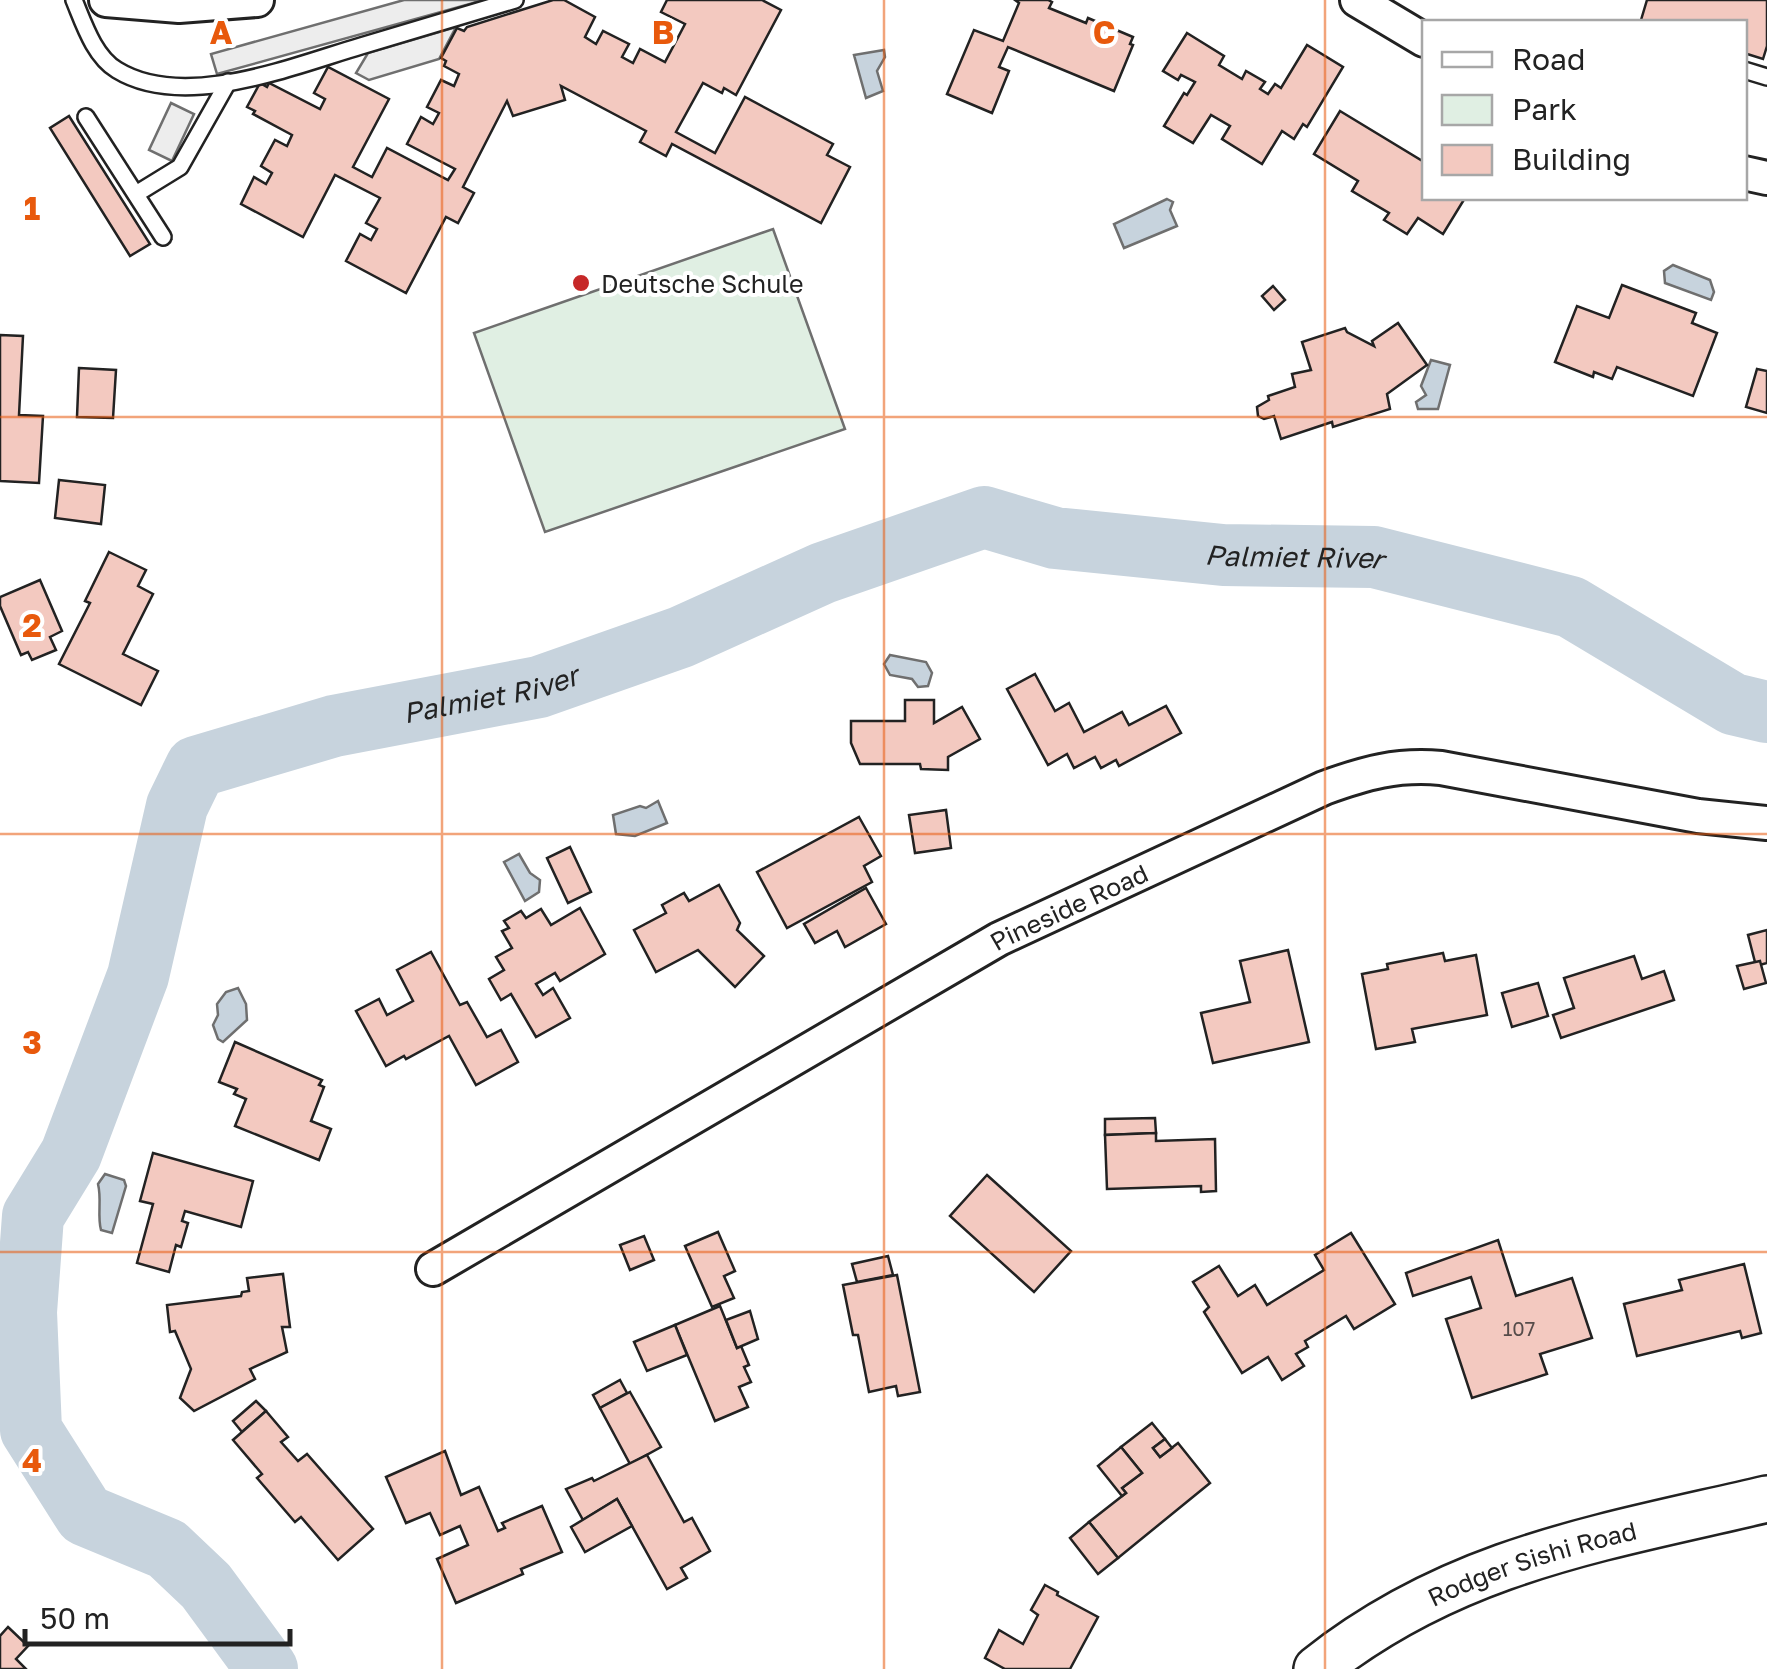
<svg xmlns="http://www.w3.org/2000/svg" width="1767" height="1669" font-family="'Golos Text',sans-serif">
  <style>
    .green { fill: #e0efe3; stroke: #6f6f6f; stroke-width: 2.5 }
    .parking { fill: #ededed; stroke: #6f6f6f; stroke-width: 2.5 }
    .water { fill: #c7d3dd; stroke: #6f6f6f; stroke-width: 2.5 }
    .lines { fill: none; stroke-linecap: round; stroke-linejoin: round }
    .river { stroke: #c7d3dd; stroke-width: 62 }
    .building { fill: #f3c9c0; stroke: #222; stroke-width: 2.5 }
    .service-casing { stroke: #222; stroke-width: 20 }
    .minor-casing { stroke: #222; stroke-width: 38 }
    .secondary-casing { stroke: #222; stroke-width: 50 }
    .service { stroke: #fff; stroke-width: 15 }
    .minor { stroke: #fff; stroke-width: 32 }
    .secondary { stroke: #fff; stroke-width: 45 }
    .grid { fill: none; stroke: #e8590c; stroke-width: 2.5; stroke-opacity: 0.55 }
    .poi-dot { fill: #c62828; stroke: #fff; stroke-width: 4 }
    .labels { text-anchor: middle; dominant-baseline: central; stroke-width: 8; stroke-linejoin: round; paint-order: stroke }
    .number-label { font-size: 20px; fill: #564c4a }
    .poi-label { font-size: 25px; fill: #222; stroke: #fff; text-anchor: start }
    .street-label { font-size: 25px; fill: #222; stroke: #fff }
    .water-label { font-size: 28px; font-style: italic; fill: #222; stroke: #fff }
    .grid-label { font-size: 32px; text-anchor: middle; font-weight: bold; fill: #e8590c; stroke: #fff; stroke-width: 8; stroke-linejoin: round; paint-order: stroke }
  </style>
  <rect width="100%" height="100%" fill="#fff"/>
  <!-- green -->
  <polygon class="green" points="773,229 845,429 545,532 474,333"/>
  <!-- parking -->
  <g class="parking">
    <polygon points="404,0 484,0 217,74 211,54"/>
    <polygon points="456,27 439,59 369,80 356,73 368,53"/>
    <polygon points="171,103 194,114 172,161 149,150"/>
  </g>
  <!-- water -->
  <g class="water">
    <polygon points="884,50 885,57 877,71 883,91 866,98 854,55"/>
    <polygon points="1167,199 1173,202 1170,210 1177,226 1124,248 1114,224"/>
    <polygon points="1673,265 1710,280 1714,292 1711,300 1665,283 1664,271"/>
    <polygon points="1431,360 1450,365 1438,409 1418,409 1416,402 1426,395 1421,386"/>
    <polygon points="890,655 926,662 932,673 928,686 918,687 912,679 890,675 884,664"/>
    <polygon points="658,801 667,823 635,836 616,834 613,815 640,806 646,808"/>
    <polygon points="519,854 530,873 540,880 539,892 525,901 504,862"/>
    <polygon points="238,988 246,1004 247,1020 223,1042 218,1039 213,1025 218,1015 217,1004 226,992"/>
    <path d="M105,1174L124,1180L126,1186L112,1233L101,1230C97,1215 102,1200 98,1184Z"/>
  </g>
  <g class="lines">
    <!-- river -->
    <path class="river" id="s1" d="M267,1669L206,1586L167,1549L85,1515L31,1430L26,1312L33,1216L71,1154L138,976L177,806L196,767L334,726L539,687L681,637L823,573L984,517L1055,538L1223,555L1374,557L1571,607L1733,704L1767,712"/>
  </g>
  <!-- building -->
  <g class="building">
    <polygon points="553,0 564,0 595,17 585,37 596,44 603,31 629,44 622,57 633,63 640,49 665,62 685,24 661,12 667,0 762,0 781,10 736,95 724,88 722,93 703,83 676,132 715,153 745,97 833,144 827,155 850,167 821,223 672,144 666,156 640,142 646,131 561,86 565,100 513,116 507,101 463,187 474,193 458,223 446,217 406,293 346,261 360,234 371,240 377,229 366,223 380,198 335,175 303,237 241,204 254,177 266,184 272,173 261,166 275,140 287,146 292,135 253,114 255,111 247,107 260,83 267,87 269,83 320,109 325,99 314,93 328,67 389,99 353,167 372,177 387,148 448,180 455,169 407,144 421,117 433,124 439,113 427,107 441,80 454,86 459,74 444,66 446,61 441,58 457,28 464,31 467,27"/>
    <polygon points="1015,0 1048,0 1052,2 1049,8 1086,23 1088,18 1133,37 1130,44 1133,45 1114,91 1008,47 999,67 1009,71 992,113 947,94 974,30 1003,41 1019,3"/>
    <polygon points="1647,0 1767,0 1767,46 1763,59 1744,53 1744,22 1649,22 1641,20"/>
    <polygon points="1187,33 1224,56 1219,65 1242,79 1246,71 1265,82 1260,89 1268,94 1275,84 1281,88 1307,45 1343,67 1307,127 1303,124 1294,139 1282,131 1262,164 1222,139 1230,126 1211,115 1193,143 1164,126 1184,93 1187,95 1195,82 1181,75 1178,80 1163,71"/>
    <polygon points="1340,111 1424,162 1424,198 1465,198 1443,234 1418,218 1407,234 1384,220 1389,213 1352,191 1358,181 1314,154"/>
    <polygon points="69,116 150,244 130,256 50,128"/>
    <polygon points="1622,285 1696,313 1692,323 1717,333 1693,396 1617,367 1612,379 1594,372 1593,377 1555,362 1577,306 1609,318"/>
    <polygon points="1273,286 1285,300 1274,310 1262,296"/>
    <polygon points="1398,323 1427,365 1387,394 1390,409 1333,427 1332,422 1281,439 1274,416 1264,419 1258,416 1257,407 1269,400 1268,396 1295,387 1292,374 1311,370 1302,342 1345,328 1347,332 1374,346 1372,341"/>
    <polygon points="0,335 23,336 19,415 43,416 39,483 0,481"/>
    <polygon points="79,368 116,370 113,418 77,417"/>
    <polygon points="1757,369 1767,371 1767,413 1746,407"/>
    <polygon points="59,480 105,485 101,524 55,518"/>
    <polygon points="109,552 146,570 138,586 153,594 123,654 158,671 141,705 59,664 90,603 85,601"/>
    <polygon points="40,580 62,631 50,637 56,650 32,660 28,652 21,655 0,606 0,597"/>
    <polygon points="1035,674 1055,711 1069,703 1084,732 1122,712 1129,725 1166,706 1181,733 1119,766 1116,760 1101,768 1095,757 1074,768 1067,754 1048,765 1007,689"/>
    <polygon points="905,700 934,700 934,723 962,707 980,739 948,757 948,770 921,769 920,764 860,764 851,743 851,721 905,721"/>
    <polygon points="946,810 951,848 915,853 909,815"/>
    <polygon points="859,817 881,856 864,866 872,882 787,928 757,872"/>
    <polygon points="570,847 591,892 568,903 547,858"/>
    <polygon points="719,885 740,923 737,930 764,956 735,987 698,950 656,972 634,930 666,913 662,905 684,893 689,901"/>
    <polygon points="866,888 886,924 845,947 837,931 815,943 804,924"/>
    <polygon points="580,908 605,954 560,981 555,973 536,984 543,995 553,988 570,1018 536,1037 511,994 501,1000 489,979 504,970 496,957 512,948 502,931 509,928 504,921 521,911 526,918 541,909 551,925"/>
    <polygon points="1767,930 1767,963 1756,966 1748,935"/>
    <polygon points="1288,950 1309,1042 1213,1063 1201,1013 1250,1002 1240,961"/>
    <polygon points="431,952 460,1005 467,1002 487,1037 501,1030 518,1062 476,1085 449,1036 406,1059 404,1056 386,1066 356,1011 379,999 387,1015 413,1001 397,970"/>
    <polygon points="1443,953 1445,961 1476,955 1487,1015 1412,1029 1415,1042 1376,1049 1362,974 1388,969 1387,964"/>
    <polygon points="1634,956 1642,979 1664,971 1674,1000 1561,1038 1553,1015 1574,1008 1564,978"/>
    <polygon points="1760,961 1766,983 1744,989 1737,966"/>
    <polygon points="1538,983 1548,1016 1512,1027 1502,993"/>
    <polygon points="235,1042 322,1080 319,1085 324,1087 311,1121 331,1129 319,1160 235,1126 246,1099 234,1094 237,1089 219,1082"/>
    <polygon points="1155,1118 1156,1133 1105,1135 1105,1119"/>
    <polygon points="1156,1133 1156,1141 1215,1139 1216,1191 1201,1192 1201,1186 1107,1189 1105,1135"/>
    <polygon points="153,1153 253,1181 241,1227 185,1211 182,1221 188,1223 181,1247 176,1245 169,1272 137,1263 153,1204 140,1201"/>
    <polygon points="987,1175 1071,1251 1034,1292 950,1216"/>
    <polygon points="718,1232 735,1271 724,1276 734,1298 712,1307 685,1246"/>
    <polygon points="1351,1233 1395,1304 1354,1329 1346,1316 1305,1341 1308,1347 1296,1354 1304,1366 1282,1380 1268,1357 1242,1373 1204,1312 1209,1307 1193,1282 1219,1266 1238,1296 1255,1285 1267,1305 1324,1270 1315,1255"/>
    <polygon points="644,1236 654,1260 630,1270 620,1245"/>
    <polygon points="1498,1240 1516,1296 1572,1278 1592,1338 1540,1354 1547,1374 1472,1398 1446,1319 1481,1308 1471,1277 1413,1296 1406,1273"/>
    <polygon points="888,1256 893,1275 857,1282 852,1264"/>
    <polygon points="1744,1264 1761,1333 1742,1338 1740,1331 1637,1356 1624,1304 1682,1290 1679,1280"/>
    <polygon points="283,1274 290,1327 282,1327 287,1352 250,1369 255,1379 194,1411 180,1398 191,1369 175,1331 170,1332 167,1305 241,1296 242,1292 249,1291 247,1278"/>
    <polygon points="897,1275 920,1392 898,1396 896,1386 869,1392 858,1335 853,1335 843,1285"/>
    <polygon points="720,1306 737,1348 741,1346 749,1365 744,1367 751,1382 739,1387 748,1407 715,1421 675,1325"/>
    <polygon points="750,1311 758,1339 737,1348 726,1320"/>
    <polygon points="675,1325 687,1355 647,1371 634,1342"/>
    <polygon points="620,1380 627,1393 600,1408 593,1395"/>
    <polygon points="630,1392 661,1447 630,1464 600,1408"/>
    <polygon points="256,1401 266,1411 242,1432 233,1421"/>
    <polygon points="266,1411 288,1437 281,1442 298,1461 307,1454 373,1529 338,1560 301,1517 295,1522 257,1478 262,1474 233,1440"/>
    <polygon points="1152,1423 1165,1439 1153,1448 1160,1457 1178,1443 1210,1483 1118,1558 1089,1522 1126,1493 1122,1488 1142,1473 1121,1447"/>
    <polygon points="1165,1439 1172,1448 1160,1457 1153,1448"/>
    <polygon points="1121,1447 1142,1473 1122,1488 1126,1493 1122,1496 1098,1466"/>
    <polygon points="445,1451 461,1495 479,1487 498,1531 505,1528 502,1523 542,1506 562,1552 521,1569 523,1574 456,1603 437,1559 468,1545 460,1526 440,1535 430,1513 406,1523 386,1477"/>
    <polygon points="647,1455 684,1522 692,1518 710,1551 681,1568 687,1578 667,1589 617,1499 583,1520 566,1489 592,1478 594,1481"/>
    <polygon points="617,1499 632,1526 585,1552 571,1527"/>
    <polygon points="1089,1522 1118,1558 1098,1574 1070,1538"/>
    <polygon points="1045,1585 1058,1592 1057,1595 1098,1617 1070,1669 1005,1669 985,1658 999,1630 1023,1644 1038,1615 1031,1610"/>
    <polygon points="8,1627 28,1646 16,1659 26,1669 0,1669 0,1636"/>
  </g>
  <g class="lines">
    <defs>
      <g id="service">
        <path d="M74,0C84,24 94,56 117,70C184,111 293,66 361,46C413,30 464,15 515,0"/>
        <polyline points="1744,70 1767,77"/>
        <polyline points="86,117 163,237"/>
        <polyline points="136,194 180,167 228,82"/>
      </g>
      <g id="minor">
        <polyline points="106,0 179,6 257,0"/>
        <polyline points="1357,0 1424,40"/>
        <polyline points="1744,173 1767,178"/>
        <path id="s2" d="M433,1269L999,939L1324,788C1365,773 1397,764 1441,768L1698,816L1767,823"/>
      </g>
      <g id="secondary">
        <path id="s3" d="M1317,1669C1454,1560 1601,1538 1767,1499"/>
      </g>
    </defs>
    <!-- service casing -->
    <use href="#service" class="service-casing"/>
    <!-- minor casing -->
    <use href="#minor" class="minor-casing"/>
    <!-- secondary casing -->
    <use href="#secondary" class="secondary-casing"/>
    <!-- service -->
    <use href="#service" class="service"/>
    <!-- minor -->
    <use href="#minor" class="minor"/>
    <!-- secondary -->
    <use href="#secondary" class="secondary"/>
  </g>
  <!-- grid -->
  <path class="grid" d="M442,0V1669M884,0V1669M1325,0V1669M0,417H1767M0,834H1767M0,1252H1767"/>
  <!-- markers -->
  <circle class="poi-dot" cx="581" cy="283" r="10"/>
  <g class="labels">
    <!-- number labels -->
    <g class="number-label">
      <text x="1519" y="1328">107</text>
    </g>
    <!-- poi labels -->
    <g class="poi-label">
      <text x="601" y="283">Deutsche Schule</text>
    </g>
    <!-- street labels -->
    <g class="street-label">
      <text stroke="none"><textPath href="#s2" startOffset="732">Pineside Road</textPath></text>
      <text stroke="none"><textPath href="#s3" startOffset="242">Rodger Sishi Road</textPath></text>
    </g>
    <!-- water labels -->
    <g class="water-label">
      <text stroke="none"><textPath href="#s1" startOffset="2185">Palmiet River</textPath></text>
      <text stroke="none"><textPath href="#s1" startOffset="1345">Palmiet River</textPath></text>
    </g>
  </g>
  <g class="grid-label">
    <text x="221" y="44">A</text>
    <text x="663" y="44">B</text>
    <text x="1104" y="44">C</text>
    <text x="32" y="220">1</text>
    <text x="32" y="637">2</text>
    <text x="32" y="1054">3</text>
    <text x="32" y="1472">4</text>
  </g>
  <!-- legend -->
  <rect x="1422" y="20" width="325" height="180" fill="#ffffff" stroke="#a7a7a7" stroke-width="2.5"/>
  <rect x="1442" y="52" width="50" height="15" fill="#ffffff" stroke="#a7a7a7" stroke-width="2.5"/>
  <text x="1512" y="70" font-size="30" fill="#222222">Road</text>
  <rect x="1442" y="95" width="50" height="30" fill="#e0efe3" stroke="#a7a7a7" stroke-width="2.5"/>
  <text x="1512" y="120" font-size="30" fill="#222222">Park</text>
  <rect x="1442" y="145" width="50" height="30" fill="#f3c9c0" stroke="#a7a7a7" stroke-width="2.5"/>
  <text x="1512" y="170" font-size="30" fill="#222222">Building</text>
  <!-- scale -->
  <path d="M25 1629v15h265v-15" fill="none" stroke="#222222" stroke-width="5"/>
  <text x="40" y="1629" font-size="30" fill="#222222" stroke="#ffffff" stroke-width="8" paint-order="stroke">50 m</text>
</svg>
